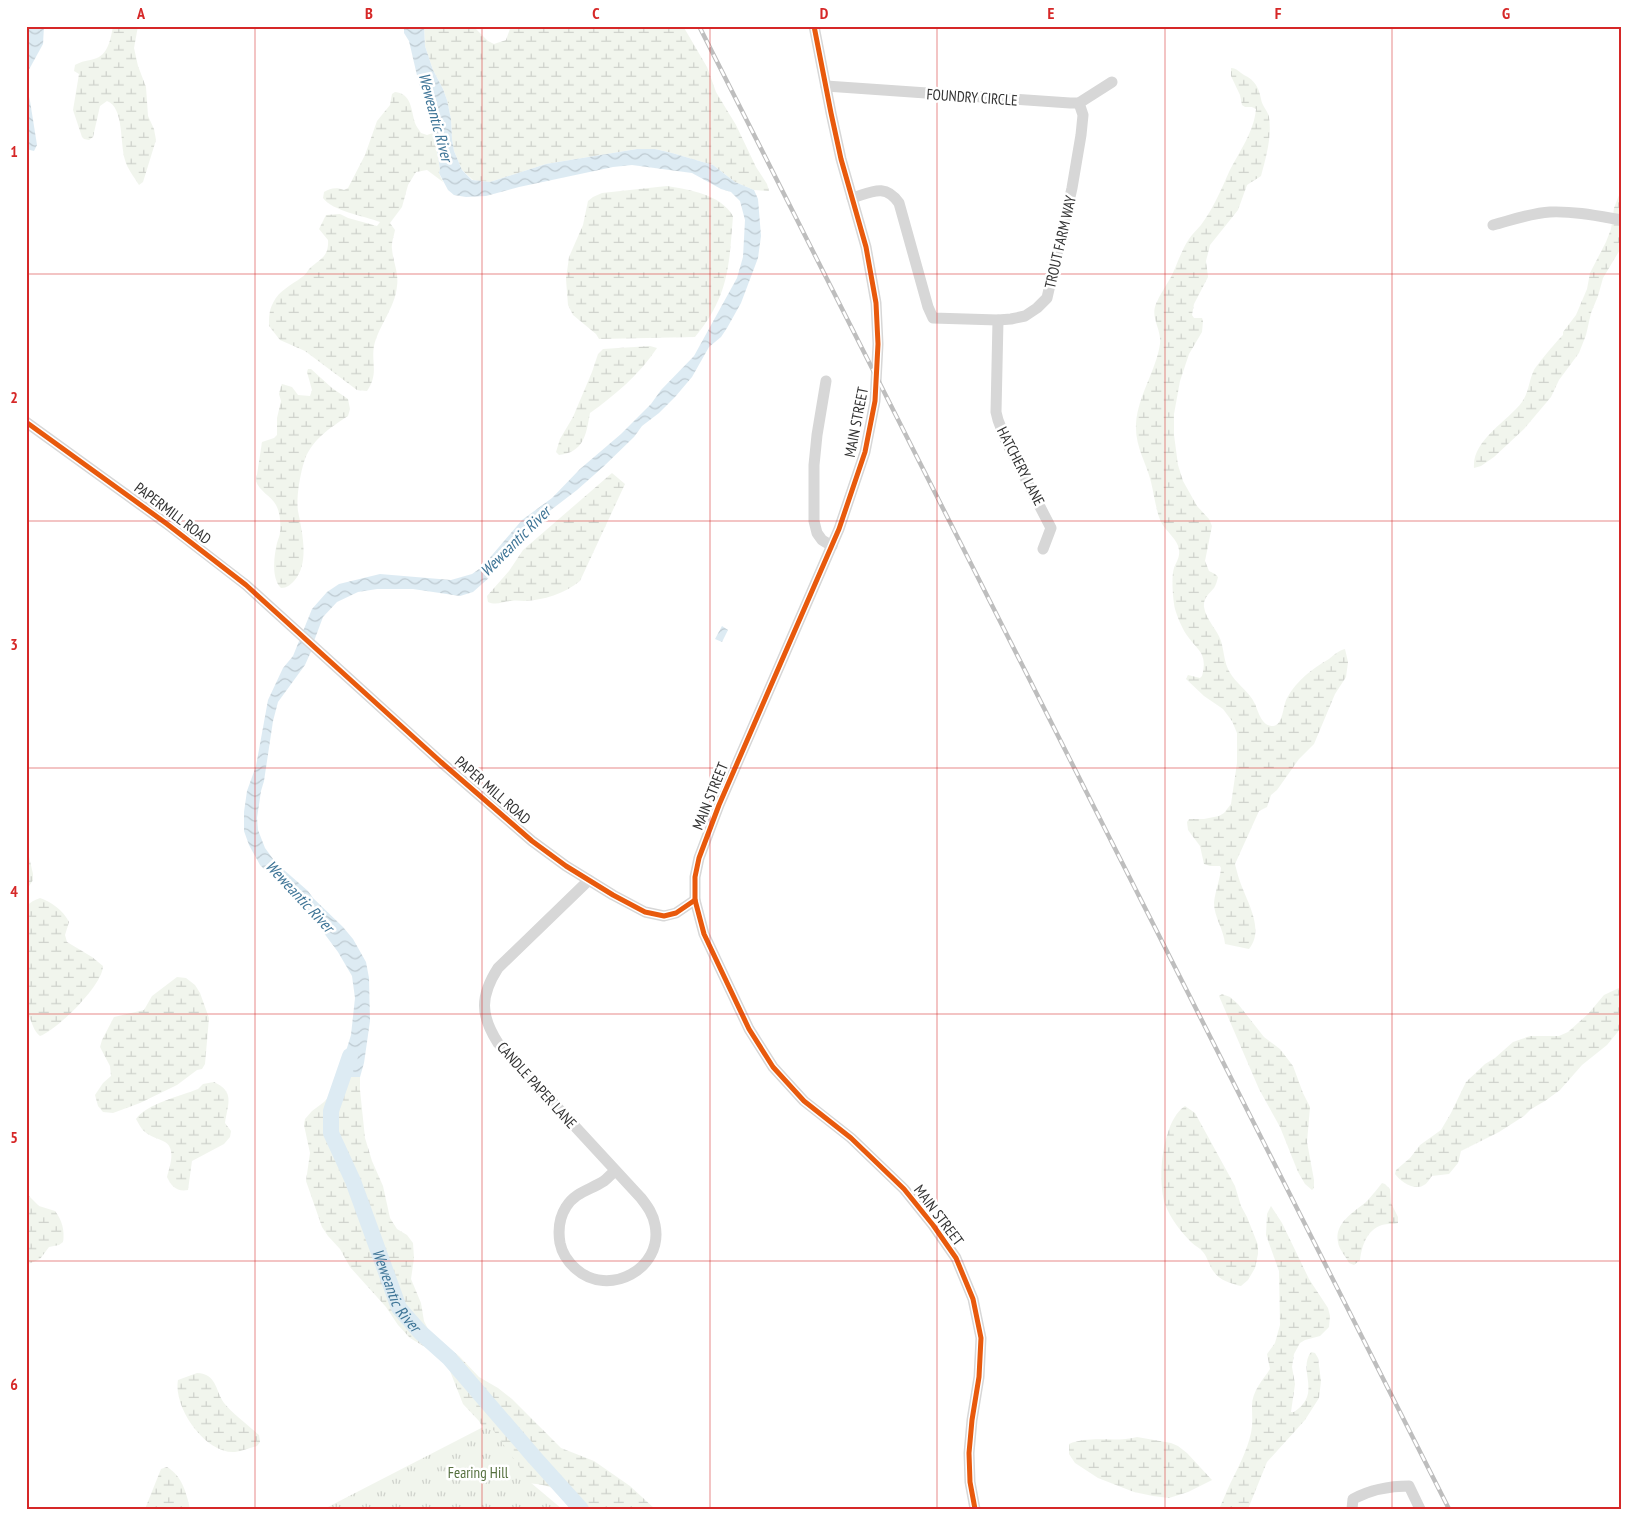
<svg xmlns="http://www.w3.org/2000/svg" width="1647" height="1535" font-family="'PT Sans Narrow',sans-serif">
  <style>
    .wetland { fill: url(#wetland-marsh) }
    .park { fill: url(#park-tufts) }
    .water { fill: url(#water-waves) }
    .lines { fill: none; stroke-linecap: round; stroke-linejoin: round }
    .river { stroke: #ddebf3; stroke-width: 16 }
    .minor { stroke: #d7d7d7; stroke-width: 11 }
    .rail-casing { stroke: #bebebe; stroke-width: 4.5 }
    .rail { stroke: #fff; stroke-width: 2.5; stroke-dasharray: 8; stroke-linecap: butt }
    .cycleway-casing { stroke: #fff; stroke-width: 8 }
    .cycleway { stroke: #e8590c; stroke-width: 5 }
    .grid { fill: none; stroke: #d62828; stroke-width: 1; stroke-opacity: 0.55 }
    .labels { text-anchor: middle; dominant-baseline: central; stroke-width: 5; stroke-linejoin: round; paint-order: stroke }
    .street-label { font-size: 15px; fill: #333; stroke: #fff }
    .park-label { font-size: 15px; fill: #56703f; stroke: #fff }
    .water-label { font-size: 16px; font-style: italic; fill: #3f7597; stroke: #fff }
    .neatline { fill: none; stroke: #d62828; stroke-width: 2 }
    .grid-label { font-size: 16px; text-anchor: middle; font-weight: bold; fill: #d62828 }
  </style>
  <defs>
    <pattern id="wetland-marsh" width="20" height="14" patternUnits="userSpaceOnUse" patternTransform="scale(1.25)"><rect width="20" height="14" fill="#f1f5ed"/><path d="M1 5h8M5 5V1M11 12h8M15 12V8" fill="none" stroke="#cfd2cc"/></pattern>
    <pattern id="park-tufts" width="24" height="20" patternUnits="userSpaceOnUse" patternTransform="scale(1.25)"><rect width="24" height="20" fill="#f1f5ed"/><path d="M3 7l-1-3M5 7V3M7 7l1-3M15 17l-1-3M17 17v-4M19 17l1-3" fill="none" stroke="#cfd2cc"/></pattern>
    <pattern id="water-waves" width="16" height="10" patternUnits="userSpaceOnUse" patternTransform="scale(1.25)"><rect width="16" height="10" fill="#ddebf3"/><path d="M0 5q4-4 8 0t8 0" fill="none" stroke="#becad1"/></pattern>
  </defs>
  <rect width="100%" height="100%" fill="#fff"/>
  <!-- wetland -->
  <g class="wetland">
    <path d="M113,26H138L134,48L138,66L146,87L148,116L154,129L156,140L143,182L139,185C134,177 127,168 125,160C120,144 124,107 107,101L100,106L93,137L89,140L84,139L82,137L73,110L79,74L74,71L75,65C82,61 87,61 94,59C108,56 111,38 113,26Z"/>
    <polygon points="424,26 473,26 488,41 494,44 506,40 511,26 683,26 707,67 716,92 736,125 756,167 767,184 769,191 754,190 735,182 713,165 672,153 655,149 637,149 546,164 490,182 473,180 462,170 454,151 452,139 451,119 447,100 443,89 433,70 425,46"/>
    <path d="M1231,68C1237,68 1239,72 1244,75C1255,80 1259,88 1261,99C1262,106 1268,111 1269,117C1272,137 1266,157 1261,176L1247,185L1238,210L1210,245L1206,261L1208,277L1194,304L1192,315L1194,318H1202L1203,321L1202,332L1189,354L1180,381L1174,414V435L1178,465L1183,481L1197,506L1209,519L1212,526L1205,561L1209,571L1215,574L1218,577C1217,581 1216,585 1214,588C1209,594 1203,598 1204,607C1206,620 1217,629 1221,641C1224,651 1224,662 1229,671C1235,683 1249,691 1255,704C1258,711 1262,727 1273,726C1283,726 1283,705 1287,698C1297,680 1312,669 1329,659C1334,655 1338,651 1345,649L1348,662L1346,677L1335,694L1314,744L1299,759L1277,790L1271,795L1267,807L1259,811L1235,864C1237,872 1239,880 1242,887C1249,905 1264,931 1249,949L1225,944C1224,930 1214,917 1214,903C1215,891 1220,880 1221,868L1220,866H1210L1204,864L1200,846L1188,830L1187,822L1189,819H1204L1219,816L1224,813L1231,804L1237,763V733L1232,721L1223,709L1204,696L1186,679L1188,675L1200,678L1202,676C1208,653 1198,651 1186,634C1182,628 1177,616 1175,609C1173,600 1171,577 1174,568C1176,562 1180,558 1179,550C1178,539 1166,532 1161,522C1156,511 1154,494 1151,482C1146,461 1135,447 1136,424C1138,395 1156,371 1160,344C1162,330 1150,318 1156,304C1160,294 1166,286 1171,277C1177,265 1181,251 1189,239C1192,234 1197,230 1201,225C1213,209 1221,190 1229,172C1239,152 1254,132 1256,109L1252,107H1245L1242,105L1240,95L1231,76Z"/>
    <path d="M395,92C412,94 411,110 415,123C416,126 419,130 421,133L427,135L433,133L435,138L440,169L439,173L443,182L427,170L416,172L408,185L402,207L390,223L395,230C394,236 391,243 392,249C393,262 399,273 397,286C395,308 379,325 374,346C371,363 379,373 367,391L357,390L305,351L280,340L269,326C269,318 269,310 273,303C279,290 292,285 302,277C306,275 307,271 310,268C320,259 329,257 328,240L319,229L326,215L340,214L348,218L377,226L380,222C365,216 332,211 323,198L324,192C330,188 337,187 344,190L348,188L365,155L377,121L390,105L392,94Z"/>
    <path d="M667,186C690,190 720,194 733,216C729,266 729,296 695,337L599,339L596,334L573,315L568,305L566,279L569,257L583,225L588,201L593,197L602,193Z"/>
    <path d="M1621,190V248L1603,278L1598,296L1591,313L1586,335L1579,353L1559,380L1551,397L1524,429L1494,457L1481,466L1474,468C1472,440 1507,422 1522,402C1529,392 1529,380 1534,370C1536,366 1560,337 1563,335V332L1576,315L1587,289L1590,273L1606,242L1611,229L1614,208Z"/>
    <path d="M650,346L657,348C640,374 614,396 590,413C586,435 584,452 559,455L556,452L560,439L573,417L592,372L598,354L603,349Z"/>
    <path d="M308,369H311L332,388L348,399L350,409L348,416C331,427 310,441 304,462C300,475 296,498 298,511C302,532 310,563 294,581C290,585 287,588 281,588C271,578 274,556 277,543C278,539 280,536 280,532C281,523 280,512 276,505C271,496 259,491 256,481L262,442L274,438L277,435V418L281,401L279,394L281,386L282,384L292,387L298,395L310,396L312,390L307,372Z"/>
    <path d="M612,473L625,484L580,581C564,594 544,600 524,601C520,601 516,600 512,601C503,601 497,606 488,602L487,596L509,571L523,550Z"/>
    <polygon points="26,844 33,874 33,880 26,891"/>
    <path d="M40,898C50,901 64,911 69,922L65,935L67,942L92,957L103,966C103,985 57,1030 40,1036C32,1030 32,1019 26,1011V906L33,901Z"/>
    <polygon points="177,977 186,978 195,985 200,993 209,1018 205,1064 202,1069 197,1070 177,1085 140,1103 113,1113 103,1112 98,1106 95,1095 103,1083 111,1076 110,1066 100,1047 102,1040 114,1017 144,1010 152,996"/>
    <path d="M1621,987V1028L1607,1045L1582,1065L1560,1090L1545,1101L1531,1109L1524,1116L1499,1132L1461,1151L1458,1163L1449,1174L1432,1176C1429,1179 1428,1183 1424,1185C1414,1191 1401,1182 1395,1174L1396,1170L1410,1158L1420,1145L1441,1130L1451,1113L1466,1082L1485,1064L1495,1058L1513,1042L1530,1036H1559L1568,1032L1588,1014L1604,995Z"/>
    <polygon points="1222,994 1230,997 1238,1004 1264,1037 1280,1049 1293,1066 1303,1093 1310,1107 1307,1142 1314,1180 1314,1188 1312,1190 1305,1184 1298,1172 1280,1127 1259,1089 1219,996"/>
    <path d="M338,1077H360V1090L365,1138L372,1161L383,1186L390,1218L397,1229L407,1235L413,1243L414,1258L411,1279L421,1303L424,1321L429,1331L434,1337L459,1356L479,1377L498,1388L512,1399L561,1448L594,1461L630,1486L655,1509H570C566,1504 564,1501 561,1496C555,1485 538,1484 527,1483L497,1439L482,1426L479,1421L463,1404L450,1371L442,1360L430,1350L410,1338L398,1325L386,1307L350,1267L340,1249L328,1236L322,1227L306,1181L310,1153L304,1125L305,1119L312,1111L324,1102L333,1092Z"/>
    <path d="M214,1082C235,1092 228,1103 225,1123L231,1131L230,1137L224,1144L192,1161L188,1190C177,1192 171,1186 167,1177C170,1166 177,1147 163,1141C157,1138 151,1137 145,1132C141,1129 139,1124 136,1119C146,1104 181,1096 198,1089L203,1084Z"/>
    <path d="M1185,1106L1195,1113L1235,1186L1241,1206L1247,1217L1258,1245V1254L1255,1268L1248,1280L1241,1286C1232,1284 1219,1280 1214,1272C1209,1266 1208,1258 1203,1252C1200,1248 1195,1246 1191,1242C1181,1232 1170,1218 1165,1204C1157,1180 1162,1121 1185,1106Z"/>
    <path d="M1382,1183L1385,1184L1390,1189L1391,1203L1398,1217V1223C1393,1225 1388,1223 1382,1225C1367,1230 1362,1245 1360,1260L1354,1265L1349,1263C1346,1256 1339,1250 1338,1242C1334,1223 1354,1212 1366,1202C1372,1196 1377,1189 1382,1183Z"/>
    <path d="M26,1193L39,1206L55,1211C62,1220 65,1231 63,1242L59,1245L49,1247L40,1259L26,1265Z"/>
    <path d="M1271,1206L1282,1223L1309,1279L1328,1308L1330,1316L1329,1327L1320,1336L1305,1340L1300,1343L1294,1354L1292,1367L1295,1384L1291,1412H1294C1323,1393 1297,1371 1311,1352L1315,1353L1318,1358L1321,1381L1319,1398L1305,1420L1267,1462L1248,1509H1219C1223,1501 1226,1492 1230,1484C1238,1468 1247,1451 1251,1433C1253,1424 1252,1416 1252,1406C1252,1391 1263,1380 1270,1369L1267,1354L1275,1343L1280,1325L1279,1271L1266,1235L1267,1214Z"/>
    <path d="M197,1373C217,1374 215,1390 224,1403C232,1413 249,1426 259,1435L260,1442L257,1446C250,1448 242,1451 235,1452C205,1454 173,1407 178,1380Z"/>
    <path d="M1137,1437L1171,1443L1178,1446L1187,1453L1212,1480L1188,1492L1169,1498L1153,1496L1134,1492L1098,1478L1075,1463L1069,1454V1444C1090,1435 1116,1443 1137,1437Z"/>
    <path d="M167,1467C182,1476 186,1492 190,1509H145L161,1469Z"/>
  </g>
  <!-- park -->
  <polygon class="park" points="489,1424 530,1482 562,1509 324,1509"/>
  <!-- water -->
  <g class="water">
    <polygon points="26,26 44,26 43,44 26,75"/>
    <polygon points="404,26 424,26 425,46 433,70 443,89 447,100 451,119 452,139 454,151 462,170 472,180 490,182 546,164 637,149 655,149 672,153 713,165 735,182 754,190 758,199 761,236 758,258 741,303 727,328 721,337 709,347 692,377 675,397 659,413 642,426 634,437 603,467 577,490 547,513 520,538 501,560 491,576 473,592 460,596 413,589 377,589 358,592 337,602 323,617 314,641 313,647 305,665 278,702 273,721 264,781 261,791 257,818 258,830 265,848 276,863 308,891 313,898 343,927 353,939 366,962 369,978 370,1021 364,1063 360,1077 338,1077 351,1035 355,998 352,976 338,952 312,917 260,865 249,845 244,831 244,812 247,791 256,766 268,700 283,668 293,656 312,609 327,592 339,584 380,574 451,580 472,574 482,567 522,520 552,498 580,469 621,434 651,404 661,390 694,356 737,278 743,257 745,220 740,201 731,192 721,189 692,173 632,165 613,167 519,187 486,196 466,197 454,195 448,190 439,173 440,169 435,138 433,133 429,110 419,84 409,41 404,33"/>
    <polygon points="26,84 30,101 37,145 34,151 26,149"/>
    <polygon points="722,626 728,630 722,642 715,639"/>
  </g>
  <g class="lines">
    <!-- river -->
    <path class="river" id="s1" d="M350,1056L331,1111V1133L353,1181L399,1308L420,1332L449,1358L535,1458L581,1509"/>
    <!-- minor -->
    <g class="minor">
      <polyline points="814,26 831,113 841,159 866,247 876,303 878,344 875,401 865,452 839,529 719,805 699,858 695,877 695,900 704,934 721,970 749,1029 773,1067 804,1101 851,1138 904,1189 933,1225 956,1258 973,1299 981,1338 979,1377 972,1420 969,1453 970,1482 975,1509"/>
      <polyline points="826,86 1070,103 1079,103 1112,82"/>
      <path d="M852,198C872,192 885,183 899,203L928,307L933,318L998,320L1011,319L1025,316L1037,308L1047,298L1072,188L1081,135L1083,115L1079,103"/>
      <path d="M1493,225C1512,220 1531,213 1550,212C1574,211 1598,216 1621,220"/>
      <polyline points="998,320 996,412 998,420 1006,441 1051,528 1043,549"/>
      <polyline points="826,381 817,435 814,465 814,521 817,533 822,540 832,546"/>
      <polyline points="26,422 167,524 246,585 441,762 532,841 566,866 613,895 645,912 664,916 676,913 695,900"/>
      <path d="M589,880L498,968C480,996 480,1015 498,1043L641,1198C648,1207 653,1214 655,1225C664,1269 608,1298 576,1269C568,1262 562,1253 560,1243C558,1231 559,1218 566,1207C575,1192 590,1190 604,1181C608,1178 611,1174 615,1171"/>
      <path d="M1352,1509L1353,1499C1370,1490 1389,1486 1409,1486L1420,1509"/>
    </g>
    <defs>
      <polyline id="rail" points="699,26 1449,1509"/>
    </defs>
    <!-- rail casing -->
    <use href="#rail" class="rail-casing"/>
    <!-- rail -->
    <use href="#rail" class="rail"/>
    <defs>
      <g id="cycleway">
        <polyline points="814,26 831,113 841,159 866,247 876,303 878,344 875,401 865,452 839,529 719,805 699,858 695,877 695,900 704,934 721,970 749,1029 773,1067 804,1101 851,1138 904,1189 933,1225 956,1258 973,1299 981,1338 979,1377 972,1420 969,1453 970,1482 975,1509"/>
        <polyline points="26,422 167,524 246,585 441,762 532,841 566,866 613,895 645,912 664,916 676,913 695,900"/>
      </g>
    </defs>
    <!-- cycleway casing -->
    <use href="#cycleway" class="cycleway-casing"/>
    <!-- cycleway -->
    <use href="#cycleway" class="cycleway"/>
  </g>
  <!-- grid -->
  <path class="grid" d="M255,26V1509M482,26V1509M710,26V1509M937,26V1509M1165,26V1509M1392,26V1509M26,274H1621M26,521H1621M26,768H1621M26,1014H1621M26,1261H1621"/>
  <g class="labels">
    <!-- street labels -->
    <g class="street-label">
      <text transform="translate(972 97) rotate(4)">FOUNDRY CIRCLE</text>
      <text transform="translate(1060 242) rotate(-77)">TROUT FARM WAY</text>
      <text transform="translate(856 422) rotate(-79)">MAIN STREET</text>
      <text transform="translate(1021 466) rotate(63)">HATCHERY LANE</text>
      <text transform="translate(173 513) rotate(37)">PAPERMILL ROAD</text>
      <text transform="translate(493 790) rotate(41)">PAPER MILL ROAD</text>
      <text transform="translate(710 796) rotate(-68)">MAIN STREET</text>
      <text transform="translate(537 1085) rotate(48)">CANDLE PAPER LANE</text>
      <text transform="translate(939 1215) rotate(53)">MAIN STREET</text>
    </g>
    <!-- park labels -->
    <g class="park-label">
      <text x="478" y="1472">Fearing Hill</text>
    </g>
    <!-- water labels -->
    <g class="water-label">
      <text transform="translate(436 117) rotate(75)">Weweantic River</text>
      <text transform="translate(515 541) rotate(-45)">Weweantic River</text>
      <text transform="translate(300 896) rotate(47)">Weweantic River</text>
      <text stroke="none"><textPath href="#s1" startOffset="251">Weweantic River</textPath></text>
    </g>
  </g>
  <!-- border -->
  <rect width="1647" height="1535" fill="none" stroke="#ffffff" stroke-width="55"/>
  <rect x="28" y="28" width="1592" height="1480" class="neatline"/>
  <g class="grid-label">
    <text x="141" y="19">A</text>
    <text x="369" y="19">B</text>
    <text x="596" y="19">C</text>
    <text x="824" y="19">D</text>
    <text x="1051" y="19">E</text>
    <text x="1278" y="19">F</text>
    <text x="1506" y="19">G</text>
    <text x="14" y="157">1</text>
    <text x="14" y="403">2</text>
    <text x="14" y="650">3</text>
    <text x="14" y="897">4</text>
    <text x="14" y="1143">5</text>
    <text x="14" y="1390">6</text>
  </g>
</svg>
